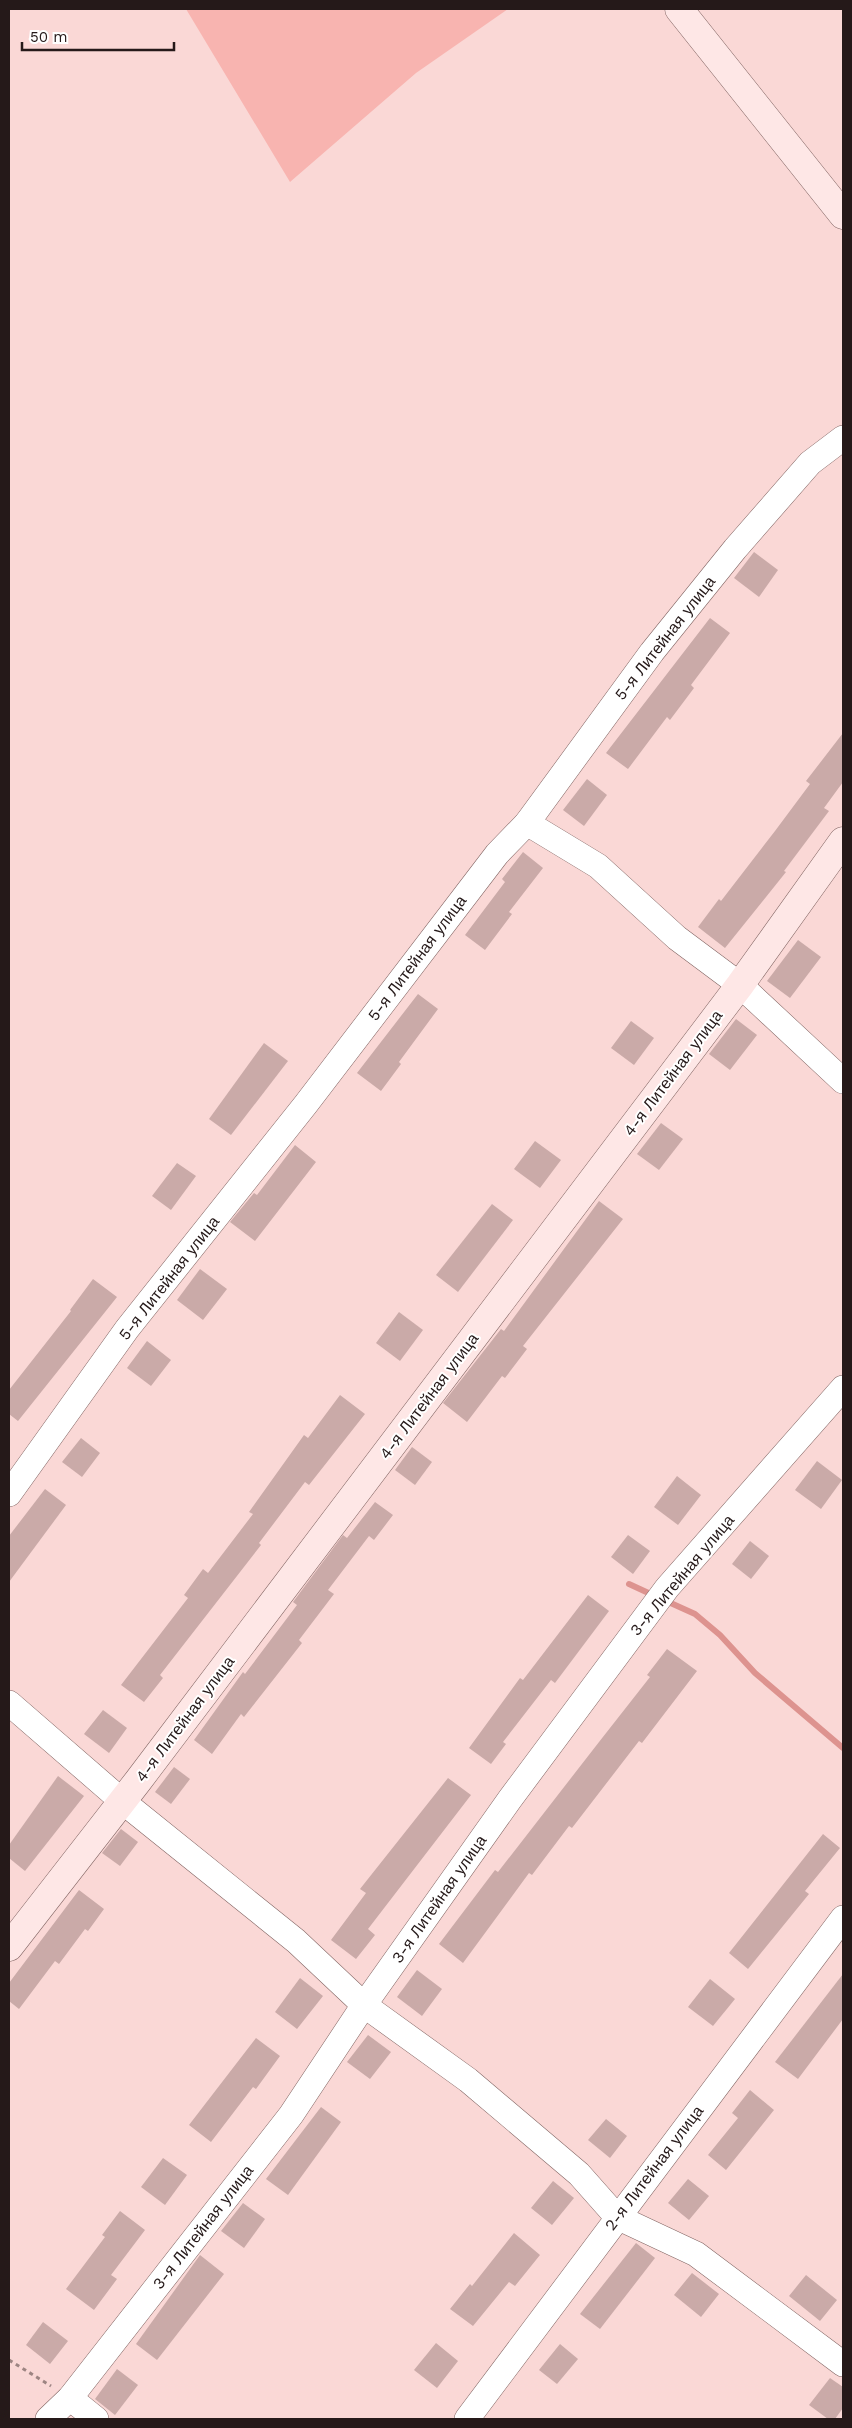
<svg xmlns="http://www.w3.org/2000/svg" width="852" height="2428" font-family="'Work Sans',sans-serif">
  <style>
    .green { fill: #f8b4b0 }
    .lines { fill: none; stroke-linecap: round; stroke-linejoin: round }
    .stream { stroke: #dd938f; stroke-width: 6 }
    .building { fill: #caaaa8 }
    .street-casing { stroke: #826563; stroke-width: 26 }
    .secondary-casing { stroke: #826563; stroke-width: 29 }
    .path { stroke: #9d8583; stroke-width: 3; stroke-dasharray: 4 4; stroke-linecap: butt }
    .street { stroke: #fff; stroke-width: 25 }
    .secondary { stroke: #fee7e6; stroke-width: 28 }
    .labels { text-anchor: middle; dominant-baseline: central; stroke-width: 4; stroke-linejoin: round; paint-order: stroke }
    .street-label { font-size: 16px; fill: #251919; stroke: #fff }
  </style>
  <rect width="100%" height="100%" fill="#fad8d6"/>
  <!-- green -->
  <polygon class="green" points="186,9 508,9 416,73 290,182"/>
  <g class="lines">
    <!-- stream -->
    <g class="stream">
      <polyline points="629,1584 655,1596"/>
      <polyline points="664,1600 695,1614 720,1635 755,1673 843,1748"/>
    </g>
  </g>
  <!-- building -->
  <g class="building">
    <polygon points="754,552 778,570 759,597 734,578"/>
    <polygon points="710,618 730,633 691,685 694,688 670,720 667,717 628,769 606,753"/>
    <polygon points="843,733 843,782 824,808 829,811 784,871 786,872 725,948 698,927 719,899 721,901 775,831 810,784 806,781"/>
    <polygon points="587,779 607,795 584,826 563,810"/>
    <polygon points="523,852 543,868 509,912 512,914 485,950 465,935 505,882 502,879"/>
    <polygon points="798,940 821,957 790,998 767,981"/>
    <polygon points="418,994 438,1009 399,1062 401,1064 381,1091 357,1073"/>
    <polygon points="736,1019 757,1035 730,1070 709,1054"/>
    <polygon points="631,1021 654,1038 634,1065 611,1048"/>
    <polygon points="264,1043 288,1061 231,1135 209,1119"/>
    <polygon points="661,1123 683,1139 659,1170 637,1154"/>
    <polygon points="535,1141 561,1160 540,1188 514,1169"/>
    <polygon points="295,1145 316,1162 255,1241 230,1222 254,1193 257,1195"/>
    <polygon points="177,1163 196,1176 171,1210 152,1196"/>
    <polygon points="599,1201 623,1219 523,1346 527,1349 505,1378 502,1376 467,1422 443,1403 501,1329 504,1331"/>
    <polygon points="492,1204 513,1220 458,1292 436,1275"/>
    <polygon points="200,1269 227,1289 203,1320 177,1300"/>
    <polygon points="93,1279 117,1297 18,1421 9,1414 9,1390 71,1311 70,1310"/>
    <polygon points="399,1312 423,1330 400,1361 376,1343"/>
    <polygon points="147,1341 171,1360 151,1386 127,1368"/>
    <polygon points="340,1395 365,1414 309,1485 305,1482 259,1543 261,1545 160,1675 163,1678 144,1702 121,1685 188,1598 184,1595 203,1569 208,1573 253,1514 249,1512 304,1435 308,1438"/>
    <polygon points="81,1438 100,1453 82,1477 62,1462"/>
    <polygon points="412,1447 432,1462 415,1485 395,1470"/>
    <polygon points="817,1461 842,1480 821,1509 795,1490"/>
    <polygon points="677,1476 701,1495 678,1525 654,1507"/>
    <polygon points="45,1489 66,1505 9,1582 9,1536"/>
    <polygon points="375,1502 393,1515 374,1540 369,1536 328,1590 334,1594 299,1640 302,1643 244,1717 241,1714 212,1754 194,1740 243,1672 245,1674 297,1605 293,1602 343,1535 347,1538"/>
    <polygon points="628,1535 650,1551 633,1574 611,1557"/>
    <polygon points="750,1541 769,1556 751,1579 732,1564"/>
    <polygon points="588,1595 609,1611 555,1683 551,1680 503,1742 506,1744 491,1764 469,1748 520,1678 523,1680"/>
    <polygon points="667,1649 697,1671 642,1743 639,1741 572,1828 569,1826 532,1875 529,1873 463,1963 439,1944 495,1870 498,1872 599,1742 650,1677 647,1675"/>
    <polygon points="103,1710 127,1728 109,1753 84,1734"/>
    <polygon points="174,1767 190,1779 171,1804 155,1792"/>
    <polygon points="58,1776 84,1796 25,1871 9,1858 9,1845"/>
    <polygon points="448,1778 471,1795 368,1929 375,1935 356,1959 331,1940 366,1893 360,1889"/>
    <polygon points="121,1829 138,1842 120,1866 102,1853"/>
    <polygon points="823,1834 840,1848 805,1891 809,1894 748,1969 729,1953"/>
    <polygon points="79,1890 104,1909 88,1931 85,1929 59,1964 55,1961 19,2009 9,2001 9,1983"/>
    <polygon points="417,1970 442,1989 422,2016 397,1997"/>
    <polygon points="843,1974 843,2019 798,2079 775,2062"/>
    <polygon points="300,1978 323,1996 297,2029 275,2012"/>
    <polygon points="710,1979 735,1999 713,2026 688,2007"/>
    <polygon points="368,2035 391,2052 370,2079 347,2062"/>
    <polygon points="256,2038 280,2056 256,2089 253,2087 211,2142 189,2125"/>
    <polygon points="750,2090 774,2110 726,2170 708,2155 738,2118 732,2113"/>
    <polygon points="321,2107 341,2122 288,2195 266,2179"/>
    <polygon points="606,2119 627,2136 610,2158 588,2140"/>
    <polygon points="163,2158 187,2175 165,2205 141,2187"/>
    <polygon points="688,2179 709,2196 689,2220 668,2203"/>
    <polygon points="553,2181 574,2198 552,2225 531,2208"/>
    <polygon points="243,2203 265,2219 244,2248 221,2231"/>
    <polygon points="120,2211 145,2230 111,2275 117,2279 94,2310 66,2289 105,2237 102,2235"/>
    <polygon points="514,2233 540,2255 515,2286 509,2282 473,2326 450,2309 470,2284 472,2286"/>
    <polygon points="636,2243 655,2258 600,2329 580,2314"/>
    <polygon points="200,2255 224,2274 157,2360 136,2344"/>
    <polygon points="692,2273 719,2294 701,2317 674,2295"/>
    <polygon points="806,2275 837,2300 820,2321 789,2296"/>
    <polygon points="43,2322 68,2341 50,2364 26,2345"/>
    <polygon points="436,2343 458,2361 437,2388 414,2370"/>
    <polygon points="560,2344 578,2359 557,2384 539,2370"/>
    <polygon points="117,2369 138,2385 115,2415 95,2399"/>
    <polygon points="830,2378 843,2387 843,2408 835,2419 828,2419 809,2405"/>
  </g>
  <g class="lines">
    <defs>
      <g id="street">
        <polyline points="527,823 598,866 677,938 740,985 843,1081"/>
        <polyline points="9,1494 127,1329 306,1104 497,854 527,823 652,652 735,549 810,463 843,438"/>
        <polyline points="9,1703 122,1801 296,1941 364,2005 468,2080 579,2174 617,2217 696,2254 843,2364"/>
        <polyline points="70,2398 96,2419"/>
        <polyline points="48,2419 70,2398 291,2115 364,2005 510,1799 667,1588 843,1388"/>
        <polyline points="467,2419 843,1918"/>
      </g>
      <g id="secondary">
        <polyline points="679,9 843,215"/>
        <polyline points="9,1947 138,1781 740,985 843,841"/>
      </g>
    </defs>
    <!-- street casing -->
    <use href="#street" class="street-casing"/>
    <!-- secondary casing -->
    <use href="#secondary" class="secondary-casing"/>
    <!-- path -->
    <polyline class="path" points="9,2360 51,2386"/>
    <!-- street -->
    <use href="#street" class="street"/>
    <!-- secondary -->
    <use href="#secondary" class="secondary"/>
  </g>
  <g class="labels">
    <!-- street labels -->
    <g class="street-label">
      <text transform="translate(665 638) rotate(-52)">5-я Литейная улица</text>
      <text transform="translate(417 958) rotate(-53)">5-я Литейная улица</text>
      <text transform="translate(673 1073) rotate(-53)">4-я Литейная улица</text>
      <text transform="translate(169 1278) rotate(-52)">5-я Литейная улица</text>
      <text transform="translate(429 1396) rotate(-53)">4-я Литейная улица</text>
      <text transform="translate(682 1575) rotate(-50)">3-я Литейная улица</text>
      <text transform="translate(185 1719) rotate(-53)">4-я Литейная улица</text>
      <text transform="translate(439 1899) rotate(-55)">3-я Литейная улица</text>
      <text transform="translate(654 2168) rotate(-53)">2-я Литейная улица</text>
      <text transform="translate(203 2227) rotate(-52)">3-я Литейная улица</text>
    </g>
  </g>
  <!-- border -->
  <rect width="852" height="2428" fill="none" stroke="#251919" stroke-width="20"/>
  <!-- scale -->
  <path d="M22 42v8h152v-8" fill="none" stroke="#251919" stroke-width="2.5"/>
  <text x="30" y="42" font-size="15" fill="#251919" stroke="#ffffff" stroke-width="4" paint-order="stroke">50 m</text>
</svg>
